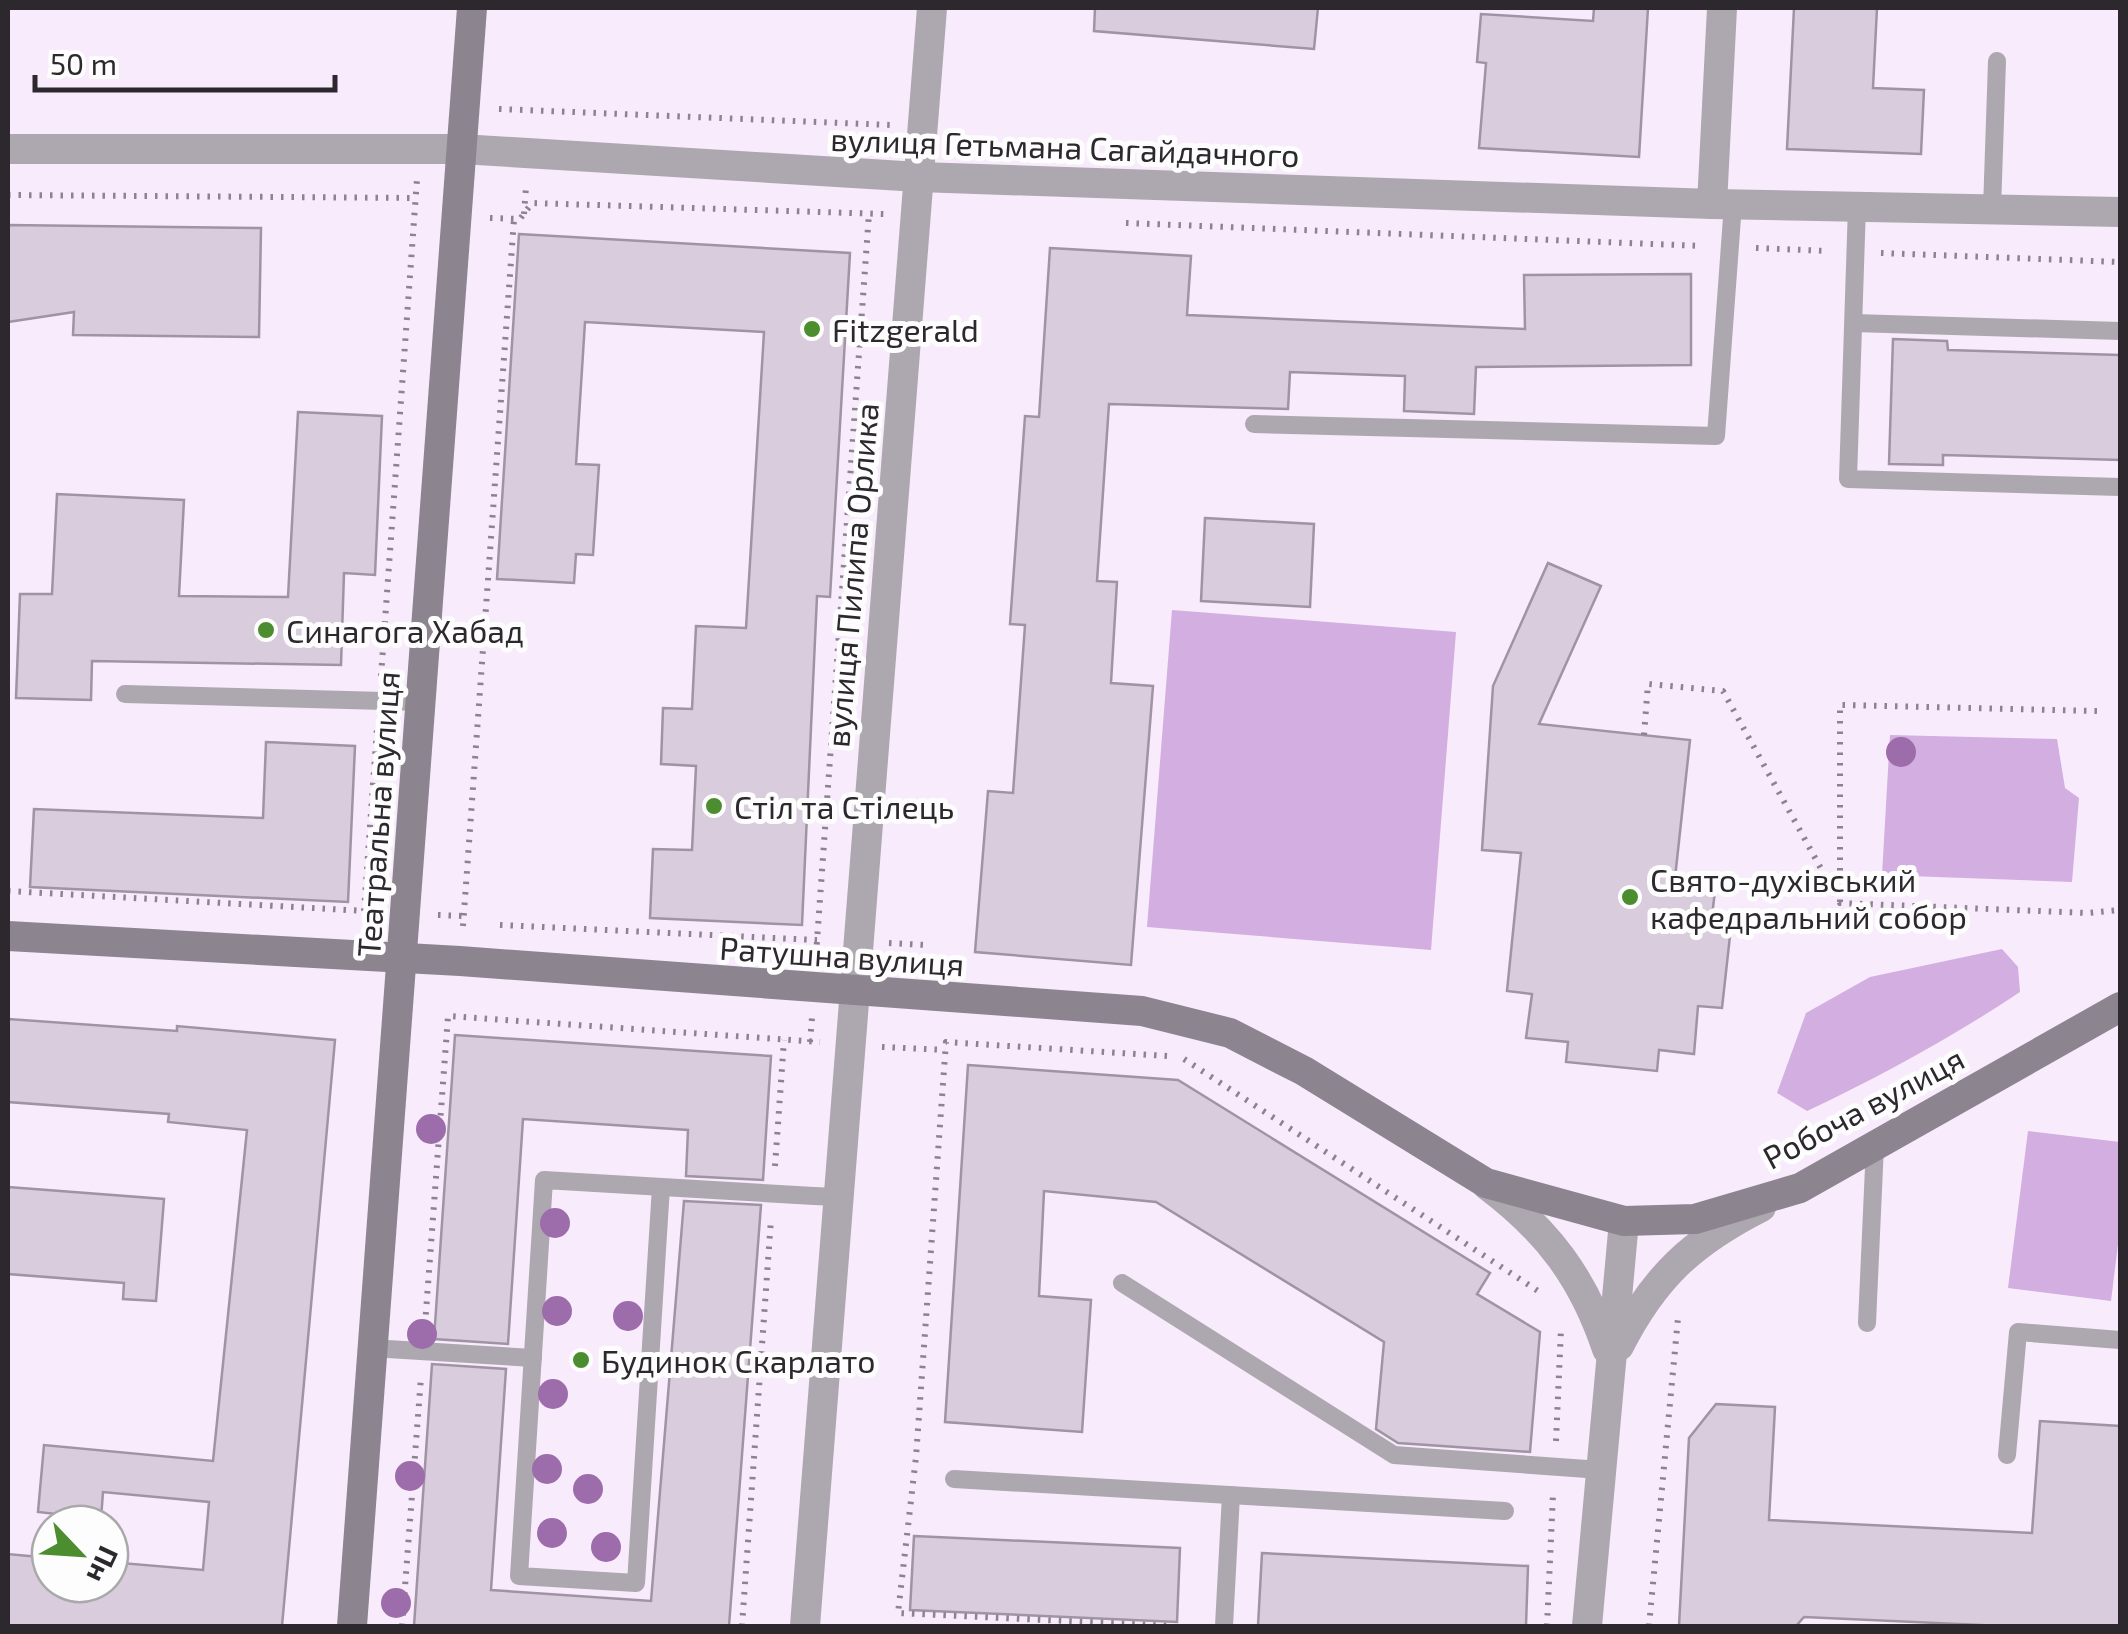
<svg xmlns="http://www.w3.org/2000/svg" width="2128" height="1634" font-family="'Exo 2',sans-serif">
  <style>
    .green { fill: #d3aee0 }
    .building { fill: #d9ccdd; stroke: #a094a4; stroke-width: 2.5 }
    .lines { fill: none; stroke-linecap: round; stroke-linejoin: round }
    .path { stroke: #8b838e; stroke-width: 6; stroke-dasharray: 2.5 8; stroke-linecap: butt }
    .lane { stroke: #ada7af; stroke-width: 18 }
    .street { stroke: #ada7af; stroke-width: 30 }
    .secondary { stroke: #8c848f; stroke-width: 30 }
    .tree { fill: #9d6caa }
    .poi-dot { fill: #4c8d2f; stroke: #fdfdfd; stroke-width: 4 }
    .labels { text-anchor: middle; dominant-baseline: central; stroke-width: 10; stroke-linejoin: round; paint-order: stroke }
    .street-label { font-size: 32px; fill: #2c282e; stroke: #fdfdfd }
    .poi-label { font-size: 32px; fill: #2c282e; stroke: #fdfdfd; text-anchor: start }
  </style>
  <rect width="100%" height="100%" fill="#f8ebfc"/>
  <!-- green -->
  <g class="green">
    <polygon points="1172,610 1456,632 1431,950 1147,927"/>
    <polygon points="1890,735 2057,739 2065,788 2079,798 2072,882 1882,875"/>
    <path d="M2002,949L2018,967L2020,992C1951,1038 1881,1076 1807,1111L1777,1093L1806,1013L1870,977Z"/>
    <polygon points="2028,1131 2120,1142 2120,1228 2111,1301 2008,1288"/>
  </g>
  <!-- building -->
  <g class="building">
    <polygon points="1095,8 1318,8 1314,49 1094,31"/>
    <polygon points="1594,8 1648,8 1639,157 1479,148 1486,63 1477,62 1481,14 1593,21"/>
    <polygon points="1794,8 1877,8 1873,88 1924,90 1921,154 1787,149"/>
    <polygon points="8,225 261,228 259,337 73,335 74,312 8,322"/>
    <polygon points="519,234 850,253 830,597 817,596 802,925 650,918 653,849 692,850 696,766 661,764 663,708 692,709 696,626 746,628 764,332 585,322 576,464 599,465 593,555 576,554 574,583 497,579"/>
    <polygon points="1050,248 1191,256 1187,315 1525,329 1524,275 1691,274 1691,365 1476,367 1474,414 1404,411 1405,376 1290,372 1288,409 1109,404 1097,581 1117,582 1111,683 1153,686 1131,965 975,952 988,791 1013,793 1025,625 1010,624 1025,416 1039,417"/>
    <polygon points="1893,339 1947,341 1948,350 2120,355 2120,460 1943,455 1943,465 1889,464"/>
    <polygon points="298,412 382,416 375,575 344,573 341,665 92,661 91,700 16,698 20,594 52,594 57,494 184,500 179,596 288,597"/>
    <polygon points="1205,518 1314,524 1310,607 1201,601"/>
    <polygon points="1548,563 1601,586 1539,724 1690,740 1675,878 1716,882 1711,925 1731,927 1722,1008 1698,1006 1694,1054 1659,1050 1657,1071 1566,1062 1568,1042 1526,1038 1532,994 1507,991 1521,853 1482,850 1493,686"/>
    <polygon points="266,742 355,746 348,902 30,887 34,809 263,818"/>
    <polygon points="8,1019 177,1031 177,1026 335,1040 282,1626 8,1626 8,1554 50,1558 50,1584 110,1584 110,1562 203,1570 209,1502 103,1492 101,1519 38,1512 44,1445 213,1461 247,1130 168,1122 169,1114 8,1102"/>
    <polygon points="455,1035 771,1056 763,1180 686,1176 688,1130 523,1119 508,1344 434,1339"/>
    <polygon points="968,1065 1178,1080 1490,1273 1477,1294 1540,1332 1530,1452 1398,1443 1376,1429 1384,1342 1156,1202 1044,1191 1039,1296 1091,1300 1082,1432 945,1422"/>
    <polygon points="8,1187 164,1199 156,1301 123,1299 124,1283 8,1274"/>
    <polygon points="684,1201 761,1205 729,1626 414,1626 432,1364 506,1369 491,1590 651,1601"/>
    <polygon points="1716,1404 1775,1407 1769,1520 2032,1533 2040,1421 2120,1426 2120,1626 2003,1626 1804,1617 1796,1626 1679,1626 1689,1438"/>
    <polygon points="914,1536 1180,1548 1177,1622 910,1610"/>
    <polygon points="1262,1553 1528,1566 1526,1626 1258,1626"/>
  </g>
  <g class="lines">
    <!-- path -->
    <g class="path">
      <polyline points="499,109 891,125"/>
      <polyline points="8,195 416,198"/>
      <polyline points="524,214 526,187"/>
      <polyline points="490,218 520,219 532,203 884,214"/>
      <polyline points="1126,223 1703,246"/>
      <polyline points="1756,248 1828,251"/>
      <polyline points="1881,253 2120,262"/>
      <polyline points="381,676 417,179"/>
      <polyline points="1644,735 1648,684 1723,691 1840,903 2088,913 2120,910"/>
      <polyline points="8,891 366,911"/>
      <polyline points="1840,902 1840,705 2097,711"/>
      <polyline points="364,911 377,728"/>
      <polyline points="438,915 464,916"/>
      <polyline points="500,925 817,940"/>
      <polyline points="463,926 514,219"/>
      <polyline points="889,943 926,945"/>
      <polyline points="816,955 869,213"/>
      <polyline points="810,1042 812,1018"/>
      <polyline points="882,1047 945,1050"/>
      <polyline points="1167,1056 946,1042 916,1457 898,1613 1172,1626"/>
      <polyline points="1184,1059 1541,1293"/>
      <polyline points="775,1166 784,1040"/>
      <polyline points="425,1325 448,1016 820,1042"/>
      <polyline points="1556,1441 1561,1329"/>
      <polyline points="402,1626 421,1377"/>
      <polyline points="742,1626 771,1219"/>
      <polyline points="1547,1626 1553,1494"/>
      <polyline points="1649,1626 1678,1318"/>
    </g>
    <!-- lane -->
    <g class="lane">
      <polyline points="1857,206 1848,479 2120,487"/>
      <polyline points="1992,209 1997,61"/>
      <polyline points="1854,323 2120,331"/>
      <polyline points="1254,424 1716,436 1733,204"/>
      <polyline points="125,694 421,702"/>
      <polyline points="661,1187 636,1583 519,1576 544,1180 814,1196 837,1197"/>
      <polyline points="1122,1283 1394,1455 1601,1470"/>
      <polyline points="1867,1323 1875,1145"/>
      <polyline points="371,1348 533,1358"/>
      <polyline points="2007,1455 2018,1332 2120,1340"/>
      <polyline points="954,1479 1505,1511"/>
      <polyline points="1224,1626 1231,1495"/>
    </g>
    <!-- street -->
    <g class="street">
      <polyline points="8,149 461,149 919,177 1712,204 2120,212"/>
      <polyline points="1712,204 1722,8"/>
      <path d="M1487,1185C1547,1230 1583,1277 1607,1349"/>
      <path d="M1619,1346C1654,1277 1692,1242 1761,1207"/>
      <polyline points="805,1626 932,8"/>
      <polyline points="1587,1626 1624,1221"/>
    </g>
    <!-- secondary -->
    <g class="secondary">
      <polyline points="8,936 460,961 1142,1011 1230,1033 1304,1071 1486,1183 1624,1221 1695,1219 1800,1188 2120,1007"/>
      <polyline points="352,1626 472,8"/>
    </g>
  </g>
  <!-- trees -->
  <g class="tree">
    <circle cx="1901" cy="752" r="15"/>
    <circle cx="431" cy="1129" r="15"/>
    <circle cx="555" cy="1223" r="15"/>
    <circle cx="557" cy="1311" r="15"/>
    <circle cx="628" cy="1316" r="15"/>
    <circle cx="422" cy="1334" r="15"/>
    <circle cx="553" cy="1394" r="15"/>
    <circle cx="547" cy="1469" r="15"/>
    <circle cx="410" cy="1476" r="15"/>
    <circle cx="588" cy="1489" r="15"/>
    <circle cx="552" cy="1533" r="15"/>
    <circle cx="606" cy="1547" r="15"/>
    <circle cx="396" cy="1603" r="15"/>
  </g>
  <!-- markers -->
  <g class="poi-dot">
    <circle cx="812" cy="329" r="10"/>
    <circle cx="266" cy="630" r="10"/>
    <circle cx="714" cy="806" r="10"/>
    <circle cx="1630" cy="897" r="10"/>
    <circle cx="581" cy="1360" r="10"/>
  </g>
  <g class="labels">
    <!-- street labels -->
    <g class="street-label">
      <text transform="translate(1065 146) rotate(2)">вулиця Гетьмана Сагайдачного</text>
      <text transform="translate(851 575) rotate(-85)">вулиця Пилипа Орлика</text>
      <text transform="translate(377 814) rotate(-86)">Театральна вулиця</text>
      <text transform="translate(842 955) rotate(4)">Ратушна вулиця</text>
      <text transform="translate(1863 1107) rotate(-28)">Робоча вулиця</text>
    </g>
    <!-- poi labels -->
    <g class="poi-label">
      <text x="832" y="329">Fitzgerald</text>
      <text x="286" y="630">Синагога Хабад</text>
      <text x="734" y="806">Стіл та Стілець</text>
      <text x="1650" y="879">Свято-духівський<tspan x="1650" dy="37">кафедральний собор</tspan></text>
      <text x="601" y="1360">Будинок Скарлато</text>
    </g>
  </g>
  <!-- border -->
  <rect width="2128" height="1634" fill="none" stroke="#2c282e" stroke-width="20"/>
  <!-- north arrow -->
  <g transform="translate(80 1554) rotate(115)"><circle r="48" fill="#fdfdfd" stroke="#a9a8aa" stroke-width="2.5"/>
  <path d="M0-8L18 38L0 25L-18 38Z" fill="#4c8d2f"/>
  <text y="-15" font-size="28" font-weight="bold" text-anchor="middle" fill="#2c282e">Пн</text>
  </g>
  <!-- scale -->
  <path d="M35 75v15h300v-15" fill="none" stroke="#2c282e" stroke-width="5"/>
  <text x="50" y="75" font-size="30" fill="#2c282e" stroke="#fdfdfd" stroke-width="8" paint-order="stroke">50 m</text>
</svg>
